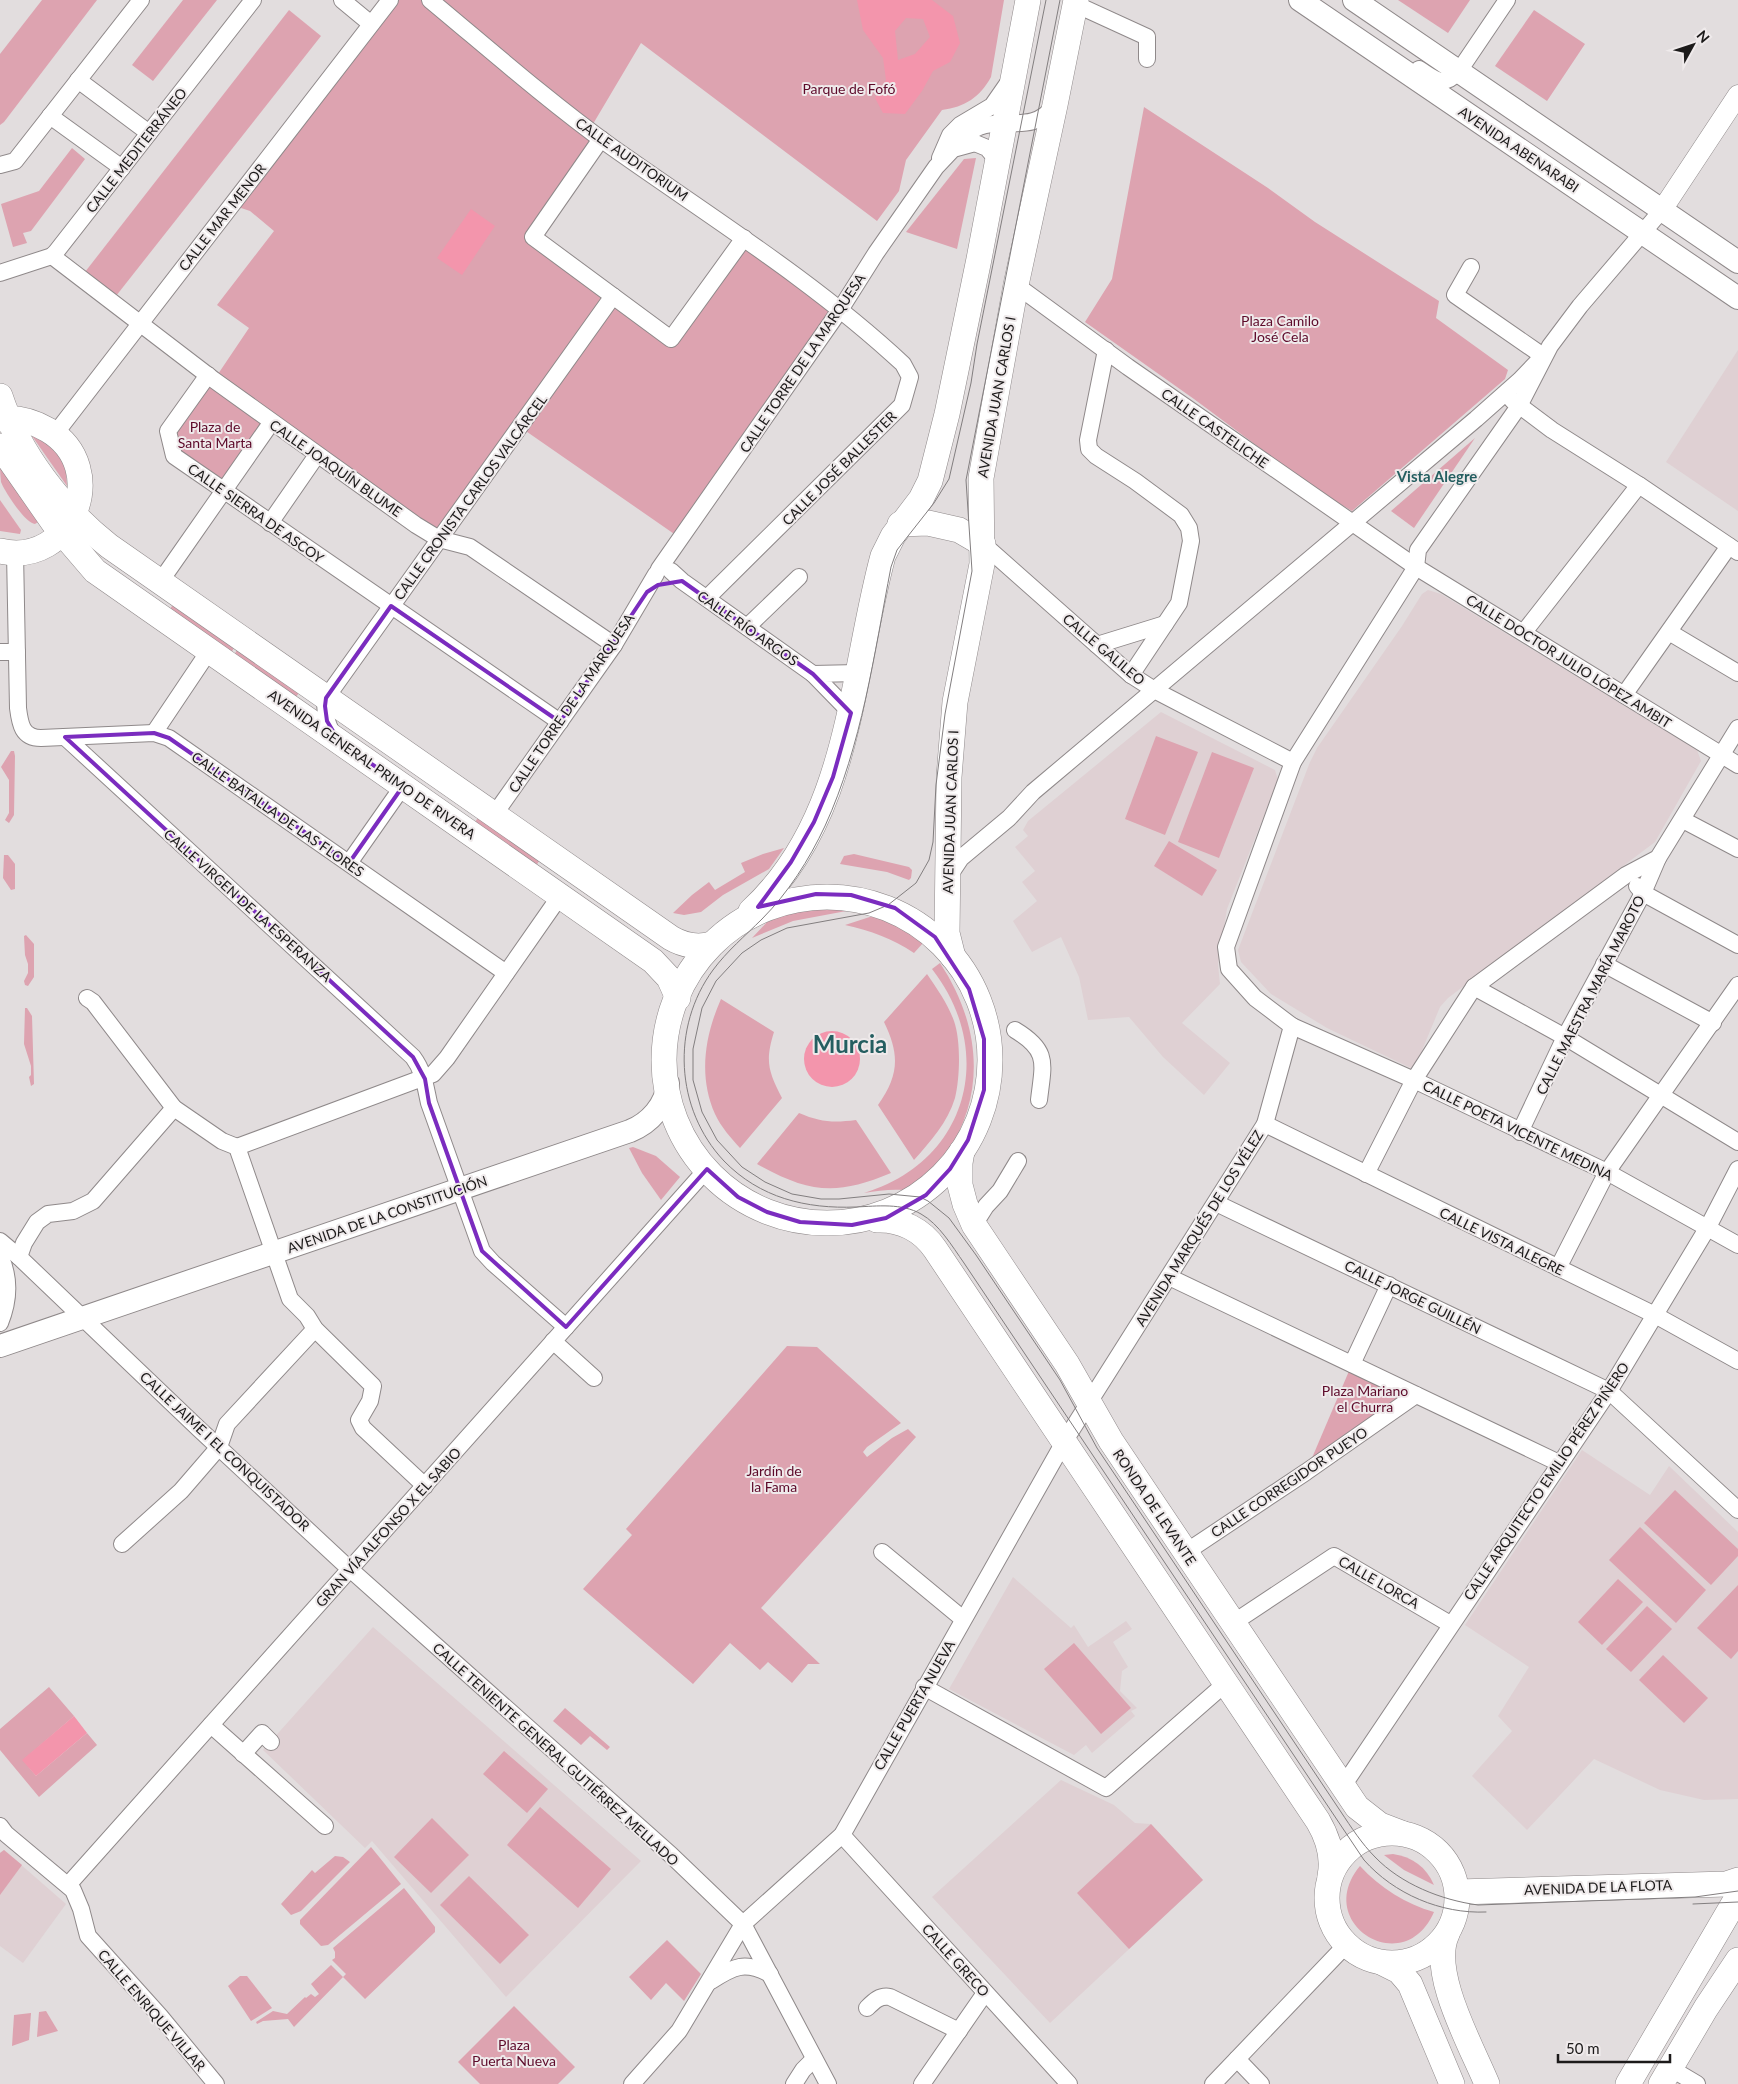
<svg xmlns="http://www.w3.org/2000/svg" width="1738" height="2084" font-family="Lato,sans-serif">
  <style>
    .built { fill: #dfd0d3 }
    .green { fill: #dda3b0 }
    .water { fill: #f395ac; fill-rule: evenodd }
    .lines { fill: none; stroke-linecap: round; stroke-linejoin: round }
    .minor-casing { stroke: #8f898a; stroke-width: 18 }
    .tertiary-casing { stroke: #8f898a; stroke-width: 21 }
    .secondary-casing { stroke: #8f898a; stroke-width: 24 }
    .primary-casing { stroke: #8f898a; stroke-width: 26 }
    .minor { stroke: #fff; stroke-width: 16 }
    .tertiary { stroke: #fff; stroke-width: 20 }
    .secondary { stroke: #fff; stroke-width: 22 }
    .primary { stroke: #fff; stroke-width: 25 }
    .tram { stroke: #827e7f; stroke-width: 1 }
    .marked { fill: none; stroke: #7b2cbf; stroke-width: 4; stroke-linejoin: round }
    .labels { text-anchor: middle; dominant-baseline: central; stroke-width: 4; stroke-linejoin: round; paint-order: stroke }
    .park-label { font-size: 14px; fill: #5d0a2a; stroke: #efeaeb }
    .street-label { font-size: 14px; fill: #1c1a1a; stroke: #efeaeb }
    .neighbourhood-label { font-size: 15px; font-weight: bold; fill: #245e60; stroke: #efeaeb }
    .town-label { font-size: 24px; font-weight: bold; fill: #245e60; stroke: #efeaeb }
  </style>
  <rect width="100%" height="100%" fill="#e2ddde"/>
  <!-- built -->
  <g class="built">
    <polygon points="1738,350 1738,511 1666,462"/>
    <polygon points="1428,590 1441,594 1697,750 1701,761 1655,842 1448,998 1440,1007 1418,1060 1411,1068 1327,1028 1271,994 1241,962 1238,950 1310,762 1317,748 1402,626 1422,594"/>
    <polygon points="1161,712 1275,770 1278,780 1227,909 1218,964 1220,984 1182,1023 1230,1063 1204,1095 1163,1057 1129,1017 1088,1020 1079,977 1061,937 1032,952 1013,921 1037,901 1022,882 1035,871 1015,847 1028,836 1023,830 1028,821"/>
    <polygon points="1582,1450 1650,1495 1669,1466 1738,1532 1738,1799 1704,1800 1660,1790 1594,1759 1527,1830 1472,1776 1512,1731 1498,1716 1529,1667 1465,1625"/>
    <polygon points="1013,1577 1071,1628 1074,1625 1088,1647 1126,1621 1132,1629 1113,1642 1128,1667 1122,1671 1120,1691 1137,1708 1131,1711 1135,1716 1092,1753 1086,1745 1074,1755 949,1689"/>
    <polygon points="373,1627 641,1861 506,1997 372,1841 365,1848 263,1750"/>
    <polygon points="1061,1780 1114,1805 1135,1823 1151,1824 1203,1880 1050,2023 932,1897"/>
    <polygon points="4,1850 66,1904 23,1963 0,1946 0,1853"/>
  </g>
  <!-- green -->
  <g class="green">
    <polygon points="42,0 97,0 4,122 0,125 0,54"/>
    <polygon points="183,0 217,0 153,81 132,65"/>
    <path d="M390,0H1004L991,77C980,97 965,107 942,110L906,160L899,191L877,221L641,43L593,124L586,118L596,135L534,236L671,339L744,238L834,305L827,313L828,328L680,538L520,427L439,539L272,423L225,491L174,456L168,431L214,380L249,328L217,305L274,231L250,211L238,207Z"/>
    <polygon points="1398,0 1470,0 1448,33"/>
    <polygon points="289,10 321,36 116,296 85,272"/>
    <polygon points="1534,10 1585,44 1547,101 1495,66"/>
    <polygon points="1144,107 1268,188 1315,222 1439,301 1436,318 1508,370 1505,379 1352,511 1315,489 1194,399 1085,322 1112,279"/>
    <polygon points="72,148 85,159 31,231 23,233 27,243 13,247 1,204 39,191"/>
    <polygon points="976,158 957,249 906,232 964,159"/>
    <polygon points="33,435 37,436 65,460 67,486 32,436"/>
    <polygon points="1475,438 1414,528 1391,511"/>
    <path d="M0,458L38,522L35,524C25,523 5,492 1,482C0,475 0,465 0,458Z"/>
    <polygon points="0,500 21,530 20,534 0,531"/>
    <polygon points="173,605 234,648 231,653 169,610"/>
    <polygon points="237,650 299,693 295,698 234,655"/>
    <polygon points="1156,736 1198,752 1165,835 1125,819"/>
    <polygon points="11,751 14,751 15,756 14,815 9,823 5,820 9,813 9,780 1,767"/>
    <polygon points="1212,752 1254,768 1219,858 1178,842"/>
    <polygon points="478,818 539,861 536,866 474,823"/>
    <polygon points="1169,841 1217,870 1202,896 1154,866"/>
    <polygon points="784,848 769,869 723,895 701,912 684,915 673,913 692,895 709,882 715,890 745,872 741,863 763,854"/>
    <polygon points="854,854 909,867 912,870 911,878 909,880 887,872 840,864 844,856"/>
    <polygon points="4,855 8,855 15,864 15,889 11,890 3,878"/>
    <polygon points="836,907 857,909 793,921 752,938 768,921 791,912"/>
    <path d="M879,914L904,927L923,943L914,953C892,938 871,931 845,925Z"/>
    <polygon points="26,935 34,944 34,977 28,986 25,985 24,981 28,973 28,964 25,955 24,936"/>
    <path d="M940,963C979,1022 988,1091 947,1153C938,1166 928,1182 914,1190C910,1192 907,1190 903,1190C890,1189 877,1191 864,1193C968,1162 997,1052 932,969Z"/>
    <path d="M927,974C937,989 948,1004 954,1021C961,1041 960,1078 955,1098C948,1122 930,1142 914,1160L878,1105C899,1075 900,1055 884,1022Z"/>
    <path d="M721,999L774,1032C765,1061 768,1071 782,1098L740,1148C731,1138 721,1127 715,1114C698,1076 705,1035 721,999Z"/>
    <polygon points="25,1008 27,1008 32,1016 34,1084 31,1086 29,1077 31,1075 31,1066 24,1044"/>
    <path d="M799,1113C820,1122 833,1123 856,1120L891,1173C836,1196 809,1193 757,1164Z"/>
    <polygon points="633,1147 656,1156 680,1177 661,1200 642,1173 629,1148"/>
    <polygon points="787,1346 817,1347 901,1423 867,1447 863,1452 867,1457 892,1438 908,1429 916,1437 761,1608 820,1664 808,1664 792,1683 768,1662 760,1670 730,1643 693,1684 583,1589 632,1535 626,1529"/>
    <polygon points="1352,1364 1416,1395 1306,1472"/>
    <polygon points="1675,1490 1738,1549 1738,1556 1711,1585 1644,1523"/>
    <polygon points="1640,1527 1706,1590 1676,1623 1609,1560"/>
    <polygon points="1618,1579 1643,1602 1602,1645 1578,1622"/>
    <polygon points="1738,1585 1738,1651 1731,1659 1697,1628"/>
    <polygon points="1647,1606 1672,1629 1631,1672 1606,1649"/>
    <polygon points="1074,1643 1131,1708 1101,1734 1044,1669"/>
    <polygon points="1663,1655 1708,1698 1684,1723 1639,1680"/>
    <polygon points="49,1687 74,1716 23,1760 36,1776 87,1733 97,1745 39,1797 0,1750 0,1729"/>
    <polygon points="565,1708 610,1747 607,1750 590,1736 581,1745 553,1721"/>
    <polygon points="504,1751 548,1789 527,1813 483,1774"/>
    <polygon points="540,1807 611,1869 578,1908 507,1845"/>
    <polygon points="432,1818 469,1855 431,1893 394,1857"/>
    <polygon points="1151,1824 1203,1880 1129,1949 1077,1893"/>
    <polygon points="371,1847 401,1884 328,1945 321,1946 300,1924 300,1920"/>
    <polygon points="4,1850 22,1865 0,1895 0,1853"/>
    <path d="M1393,1854C1413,1857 1426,1867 1434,1885L1404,1870L1384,1855Z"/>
    <polygon points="335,1856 343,1857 350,1862 301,1911 291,1915 281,1904 312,1870 315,1873"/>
    <path d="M1360,1866C1380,1888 1406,1904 1434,1912C1404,1981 1312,1923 1360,1866Z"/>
    <polygon points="469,1876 529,1935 500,1964 440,1905"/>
    <polygon points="404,1888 435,1927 435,1932 365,1999 343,1977 294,2027 288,2019 263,2021 257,2024 256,2022 273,2011 287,2014 305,1997 306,1998 311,1994 315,1997 319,1994 311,1984 331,1965 343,1977 346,1974 332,1960 335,1958 335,1952 333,1948"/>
    <polygon points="667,1940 701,1974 684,2001 666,1983 651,2000 629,1977"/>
    <polygon points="240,1976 247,1976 272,2008 251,2021 228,1986"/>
    <polygon points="514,2006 575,2067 558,2084 480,2084 458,2062"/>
    <polygon points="46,2011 58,2031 37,2037 39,2012"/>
    <polygon points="31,2013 29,2040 12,2046 14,2015"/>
  </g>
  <!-- water -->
  <g class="water">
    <path d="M857,0H932L953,16L960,43L950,62L933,71L922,91L905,114L883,113L875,98L886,80L883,58L863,30ZM906,18L923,19L930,37L915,54L898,60L895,31Z"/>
    <polygon points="471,209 495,226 462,275 437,258"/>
    <circle cx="832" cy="1059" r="28"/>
    <polygon points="74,1716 87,1733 36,1776 22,1760"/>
  </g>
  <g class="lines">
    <defs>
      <g id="minor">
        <polyline points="342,0 371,24"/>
        <path d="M430,0C489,49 547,100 609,145C709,216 814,281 903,364L910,377L902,405L707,598"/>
        <polyline points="1075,4 1147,37 1147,59"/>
        <path d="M1419,69C1435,79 1443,89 1459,71L1507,0"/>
        <polyline points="78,80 149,133"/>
        <polyline points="50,116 122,168"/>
        <polyline points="601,139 533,237 671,339 744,238"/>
        <path d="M955,147C962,140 969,131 979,127C1006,117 1033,134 1054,106"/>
        <polyline points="940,158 950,135 960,125 992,106 1008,83"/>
        <polyline points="0,165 15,161 141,0"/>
        <polyline points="52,256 214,380 416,525 439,539 470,547 614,645"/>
        <polyline points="0,273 52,256 56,252 253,0"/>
        <polyline points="1016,285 1128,367 1416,567 1738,765"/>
        <polyline points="1106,350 1088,440 1089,449 1096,456 1135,481 1181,515 1189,528 1191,541 1179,603 1131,675"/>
        <polyline points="208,375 168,431 174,456 560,722"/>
        <polyline points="1512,400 1552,430 1639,485 1738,552"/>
        <polyline points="55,434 390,0"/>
        <polyline points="270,523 317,455"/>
        <polyline points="983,544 1131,675 1156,691 1293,762"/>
        <path d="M15,553L18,708C20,724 22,738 41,738L154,733L169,738L506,973"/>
        <polyline points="659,569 840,310 876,253 936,167 953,149 975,143 987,148 998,161"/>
        <polyline points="671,571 682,581 813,674"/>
        <polyline points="160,582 271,423"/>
        <polyline points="747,627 799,577"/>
        <polyline points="1524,632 1639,485"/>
        <polyline points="1669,632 1738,673"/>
        <polyline points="1097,645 1165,624"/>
        <polyline points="0,652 17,652"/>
        <polyline points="1624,695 1729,546"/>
        <polyline points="851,713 813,674 858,673"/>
        <polyline points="154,733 209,651"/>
        <path d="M334,736C326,724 324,712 326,698L613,296"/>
        <path d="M65,737L413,1057C424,1072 425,1085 429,1103L482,1251L493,1263L566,1327"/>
        <polyline points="494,815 614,645 656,574"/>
        <polyline points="1683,820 1738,849"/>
        <polyline points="349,863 403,786"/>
        <polyline points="949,876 961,858 1009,818 1033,792 1476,419 1520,380 1543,356 1455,295 1471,267"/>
        <polyline points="1637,886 1643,893 1738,945"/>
        <polyline points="1604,964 1713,1023"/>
        <polyline points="1474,987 1565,1037 1738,1142"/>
        <polyline points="87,998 93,1002 174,1108 222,1141 237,1147 290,1299 307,1316 315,1329 373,1386 370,1401 359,1420 363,1428 425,1486"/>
        <polyline points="1292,1026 1414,1080 1607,1172 1738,1245"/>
        <path d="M1015,1030C1050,1051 1043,1064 1039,1100"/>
        <polyline points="1265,1124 1655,1315 1738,1361"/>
        <polyline points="1520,1132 1565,1037 1643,893 1658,858"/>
        <polyline points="237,1147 433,1074 447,1058 560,896"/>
        <polyline points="1366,1174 1414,1080 1474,987 1626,875 1658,858 1738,728"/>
        <polyline points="1216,1203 1609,1391 1738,1510"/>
        <polyline points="974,1225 986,1206 1000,1191 1018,1161"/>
        <polyline points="0,1241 19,1257 199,1429 342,1562 671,1855 743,1924 828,2084"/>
        <polyline points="19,1257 24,1243 37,1222 48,1214 73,1211 93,1201 174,1108"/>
        <polyline points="1558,1268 1607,1172 1738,985"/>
        <polyline points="1169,1277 1559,1463"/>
        <path d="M0,1323C9,1301 10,1279 1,1258"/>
        <polyline points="553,1341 594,1378"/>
        <polyline points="1352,1364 1389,1285"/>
        <polyline points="122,1544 181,1491 219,1447 227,1424 315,1329"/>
        <polyline points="882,1552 963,1619"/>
        <polyline points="1186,1552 1306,1472 1416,1395"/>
        <polyline points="1233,1623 1334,1556 1450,1624"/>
        <polyline points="924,1687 1106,1788 1226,1683"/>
        <polyline points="211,1725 325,1826"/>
        <polyline points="243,1754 262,1733 271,1742"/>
        <polyline points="1343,1786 1609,1391 1708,1227 1738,1169"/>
        <polyline points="0,1826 6,1834 73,1890 81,1909 88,1936 160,2016 216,2084"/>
        <polyline points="842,1835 1069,2084"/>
        <polyline points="68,1885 707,1169"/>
        <path d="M711,1981C734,1966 745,1961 770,1974"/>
        <path d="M867,2008C874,2001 880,1995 890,1997L959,2031"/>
        <polyline points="1237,2059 1261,2084"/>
        <polyline points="1670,2068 1697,2084"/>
        <polyline points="632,2084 679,2031 743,1924 842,1835 1064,1442 1265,1124 1292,1026 1255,998 1229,969 1226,947 1293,762 1416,567 1418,550 1519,406 1550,346 1580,306 1662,210"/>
        <polyline points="794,2084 803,2070 814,2059"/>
        <polyline points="922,2084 985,1993"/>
        <polyline points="1213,2084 1346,1945"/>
      </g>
      <polyline id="tertiary" points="1662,210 1738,95"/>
      <g id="secondary">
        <polyline points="1300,0 1738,298"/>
        <polyline points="1354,0 1738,262"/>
        <path d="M0,1346L630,1131C650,1123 666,1105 668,1083"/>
      </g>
      <g id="primary">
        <path d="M0,396C19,454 61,508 109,546L671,938C683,945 698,948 712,944"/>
        <path d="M0,419C17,417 33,421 48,430C112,468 72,568 0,551"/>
        <polyline points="0,446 53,522 95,571 653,961 669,978 678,998"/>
        <polyline points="900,524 928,523 959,530 983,544"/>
        <circle cx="827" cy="1060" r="163"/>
        <path d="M751,911C851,818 850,678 883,556L893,536L921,499L930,481L947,414L979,259L1028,0"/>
        <polyline points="953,957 947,933 949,777 955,702 982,564 981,478 1016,285 1055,105 1076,0"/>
        <polyline points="962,1151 960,1163 960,1185 965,1204 974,1225 1067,1364 1111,1441 1357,1807 1380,1825 1401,1833"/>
        <path d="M877,1220C901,1219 922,1230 935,1249L1318,1821C1328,1838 1334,1856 1330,1876"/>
        <circle cx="1392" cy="1898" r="65"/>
        <polyline points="1458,1892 1726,1884 1738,1880"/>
        <path d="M1447,1934C1429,1972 1472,2047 1487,2084"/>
        <polyline points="1383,1963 1399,1971 1410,1984 1452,2084"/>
        <polyline points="1628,2084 1738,1896"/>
        <polyline points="1661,2084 1706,2008 1738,1960"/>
      </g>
    </defs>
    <!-- minor casing -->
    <use href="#minor" class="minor-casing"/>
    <!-- tertiary casing -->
    <use href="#tertiary" class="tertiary-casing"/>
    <!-- secondary casing -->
    <use href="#secondary" class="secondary-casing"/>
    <!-- primary casing -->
    <use href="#primary" class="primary-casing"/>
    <!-- minor -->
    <use href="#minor" class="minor"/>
    <!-- tertiary -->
    <use href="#tertiary" class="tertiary"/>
    <!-- secondary -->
    <use href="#secondary" class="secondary"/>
    <!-- primary -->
    <use href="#primary" class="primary"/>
    <!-- tram -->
    <g class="tram">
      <path d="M1046,0L977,344L971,383L949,479L934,503L897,550L891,567C874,655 862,745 825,826C809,860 788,893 762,919C745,936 727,951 713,970C671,1027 675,1109 724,1161C760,1198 806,1209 856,1207C877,1206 902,1203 921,1214C939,1224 952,1246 964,1263L1364,1860C1394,1894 1441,1914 1486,1912"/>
      <path d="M1060,0L966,480L972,571L945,714L936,785L933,842L929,860L916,883L888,905L869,913L787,928L761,940L742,953L716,981L702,1008L693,1049V1080L702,1112L717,1140L742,1167L765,1182L792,1194L821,1199H839L889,1194L920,1197L928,1201L949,1218L976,1255L1060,1380L1097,1448L1341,1812C1351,1827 1362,1844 1375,1857C1401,1884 1441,1900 1478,1905L1695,1897L1738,1891"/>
      <polyline points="1693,1904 1738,1902"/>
    </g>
  </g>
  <!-- marked area -->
  <path class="marked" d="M682,581L813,674L851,713L833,777L814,822L791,862L758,907L816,894L851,895L895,908L935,937L969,989L984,1039V1090L968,1140L950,1169L926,1195L886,1218L852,1225L800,1222L767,1212L738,1197L707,1169L566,1327L482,1251L429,1103L425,1079L413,1057L65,737L154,733L169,738L349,863L403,786L339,741L327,721L325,706L326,698L391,606L560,722L647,592L658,585Z"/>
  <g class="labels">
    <!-- park labels -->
    <g class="park-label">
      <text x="849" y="88">Parque de Fofó</text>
      <text x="1280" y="320">Plaza Camilo<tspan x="1280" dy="16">José Cela</tspan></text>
      <text x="215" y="426">Plaza de<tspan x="215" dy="16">Santa Marta</tspan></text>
      <text x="1365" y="1390">Plaza Mariano<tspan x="1365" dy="16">el Churra</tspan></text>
      <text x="774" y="1470">Jardín de<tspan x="774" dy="16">la Fama</tspan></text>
      <text x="514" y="2044">Plaza<tspan x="514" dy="16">Puerta Nueva</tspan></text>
    </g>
    <!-- street labels -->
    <g class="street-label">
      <text transform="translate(1519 149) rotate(34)">AVENIDA ABENARABI</text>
      <text transform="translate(136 150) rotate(-52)">CALLE MEDITERRÁNEO</text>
      <text transform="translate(632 159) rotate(35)">CALLE AUDITORIUM</text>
      <text transform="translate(222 217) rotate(-52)">CALLE MAR MENOR</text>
      <text transform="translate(802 363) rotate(-56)">CALLE TORRE DE LA MARQUESA</text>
      <text transform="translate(996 397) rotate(-80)">AVENIDA JUAN CARLOS I</text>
      <text transform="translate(1215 428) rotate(35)">CALLE CASTELICHE</text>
      <text transform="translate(336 468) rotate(35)">CALLE JOAQUÍN BLUME</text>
      <text transform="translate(839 468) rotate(-45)">CALLE JOSÉ BALLESTER</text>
      <text transform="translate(470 497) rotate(-54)">CALLE CRONISTA CARLOS VALCÁRCEL</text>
      <text transform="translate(256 513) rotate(35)">CALLE SIERRA DE ASCOY</text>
      <text transform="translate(748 628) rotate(35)">CALLE RÍO ARGOS</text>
      <text transform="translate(1104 649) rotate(40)">CALLE GALILEO</text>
      <text transform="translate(1569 661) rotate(32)">CALLE DOCTOR JULIO LÓPEZ AMBIT</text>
      <text transform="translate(571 703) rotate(-56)">CALLE TORRE DE LA MARQUESA</text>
      <text transform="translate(372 764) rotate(35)">AVENIDA GENERAL PRIMO DE RIVERA</text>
      <text transform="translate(950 812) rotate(-88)">AVENIDA JUAN CARLOS I</text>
      <text transform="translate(278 814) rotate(35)">CALLE BATALLA DE LAS FLORES</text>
      <text transform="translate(248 905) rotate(42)">CALLE VIRGEN DE LA ESPERANZA</text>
      <text transform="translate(1590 995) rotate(-63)">CALLE MAESTRA MARÍA MAROTO</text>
      <text transform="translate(1518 1130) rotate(26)">CALLE POETA VICENTE MEDINA</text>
      <text transform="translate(387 1214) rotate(-19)">AVENIDA DE LA CONSTITUCIÓN</text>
      <text transform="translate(1199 1228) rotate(-58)">AVENIDA MARQUÉS DE LOS VÉLEZ</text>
      <text transform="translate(1502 1241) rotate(26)">CALLE VISTA ALEGRE</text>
      <text transform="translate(1413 1297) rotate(26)">CALLE JORGE GUILLÉN</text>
      <text transform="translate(225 1451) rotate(43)">CALLE JAIME I EL CONQUISTADOR</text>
      <text transform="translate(1546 1481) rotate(-56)">CALLE ARQUITECTO EMILIO PÉREZ PIÑERO</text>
      <text transform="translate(1289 1482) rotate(-34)">CALLE CORREGIDOR PUEYO</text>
      <text transform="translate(1155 1507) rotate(56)">RONDA DE LEVANTE</text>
      <text transform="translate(388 1527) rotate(-48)">GRAN VÍA ALFONSO X EL SABIO</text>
      <text transform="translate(1379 1582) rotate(30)">CALLE LORCA</text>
      <text transform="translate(914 1705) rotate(-60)">CALLE PUERTA NUEVA</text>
      <text transform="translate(556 1754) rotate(42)">CALLE TENIENTE GENERAL GUTIÉRREZ MELLADO</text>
      <text transform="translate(1598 1887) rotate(-2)">AVENIDA DE LA FLOTA</text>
      <text transform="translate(956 1960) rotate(48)">CALLE GRECO</text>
      <text transform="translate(152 2010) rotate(49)">CALLE ENRIQUE VILLAR</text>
    </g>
    <!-- neighbourhood labels -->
    <g class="neighbourhood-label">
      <text x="1437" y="476">Vista Alegre</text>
    </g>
    <!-- town labels -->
    <g class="town-label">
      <text x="850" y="1043">Murcia</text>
    </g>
  </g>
  <!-- north arrow -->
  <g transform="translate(1693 45) rotate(50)" stroke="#efeaeb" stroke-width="4" paint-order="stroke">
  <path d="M0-4L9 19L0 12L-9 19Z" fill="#1c1a1a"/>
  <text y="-8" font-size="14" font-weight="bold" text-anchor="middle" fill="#1c1a1a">N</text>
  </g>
  <!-- scale -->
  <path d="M1558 2054v8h112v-8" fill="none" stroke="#1c1a1a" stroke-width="2.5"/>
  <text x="1566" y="2054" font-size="15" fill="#1c1a1a" stroke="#efeaeb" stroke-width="4" paint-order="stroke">50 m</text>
</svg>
